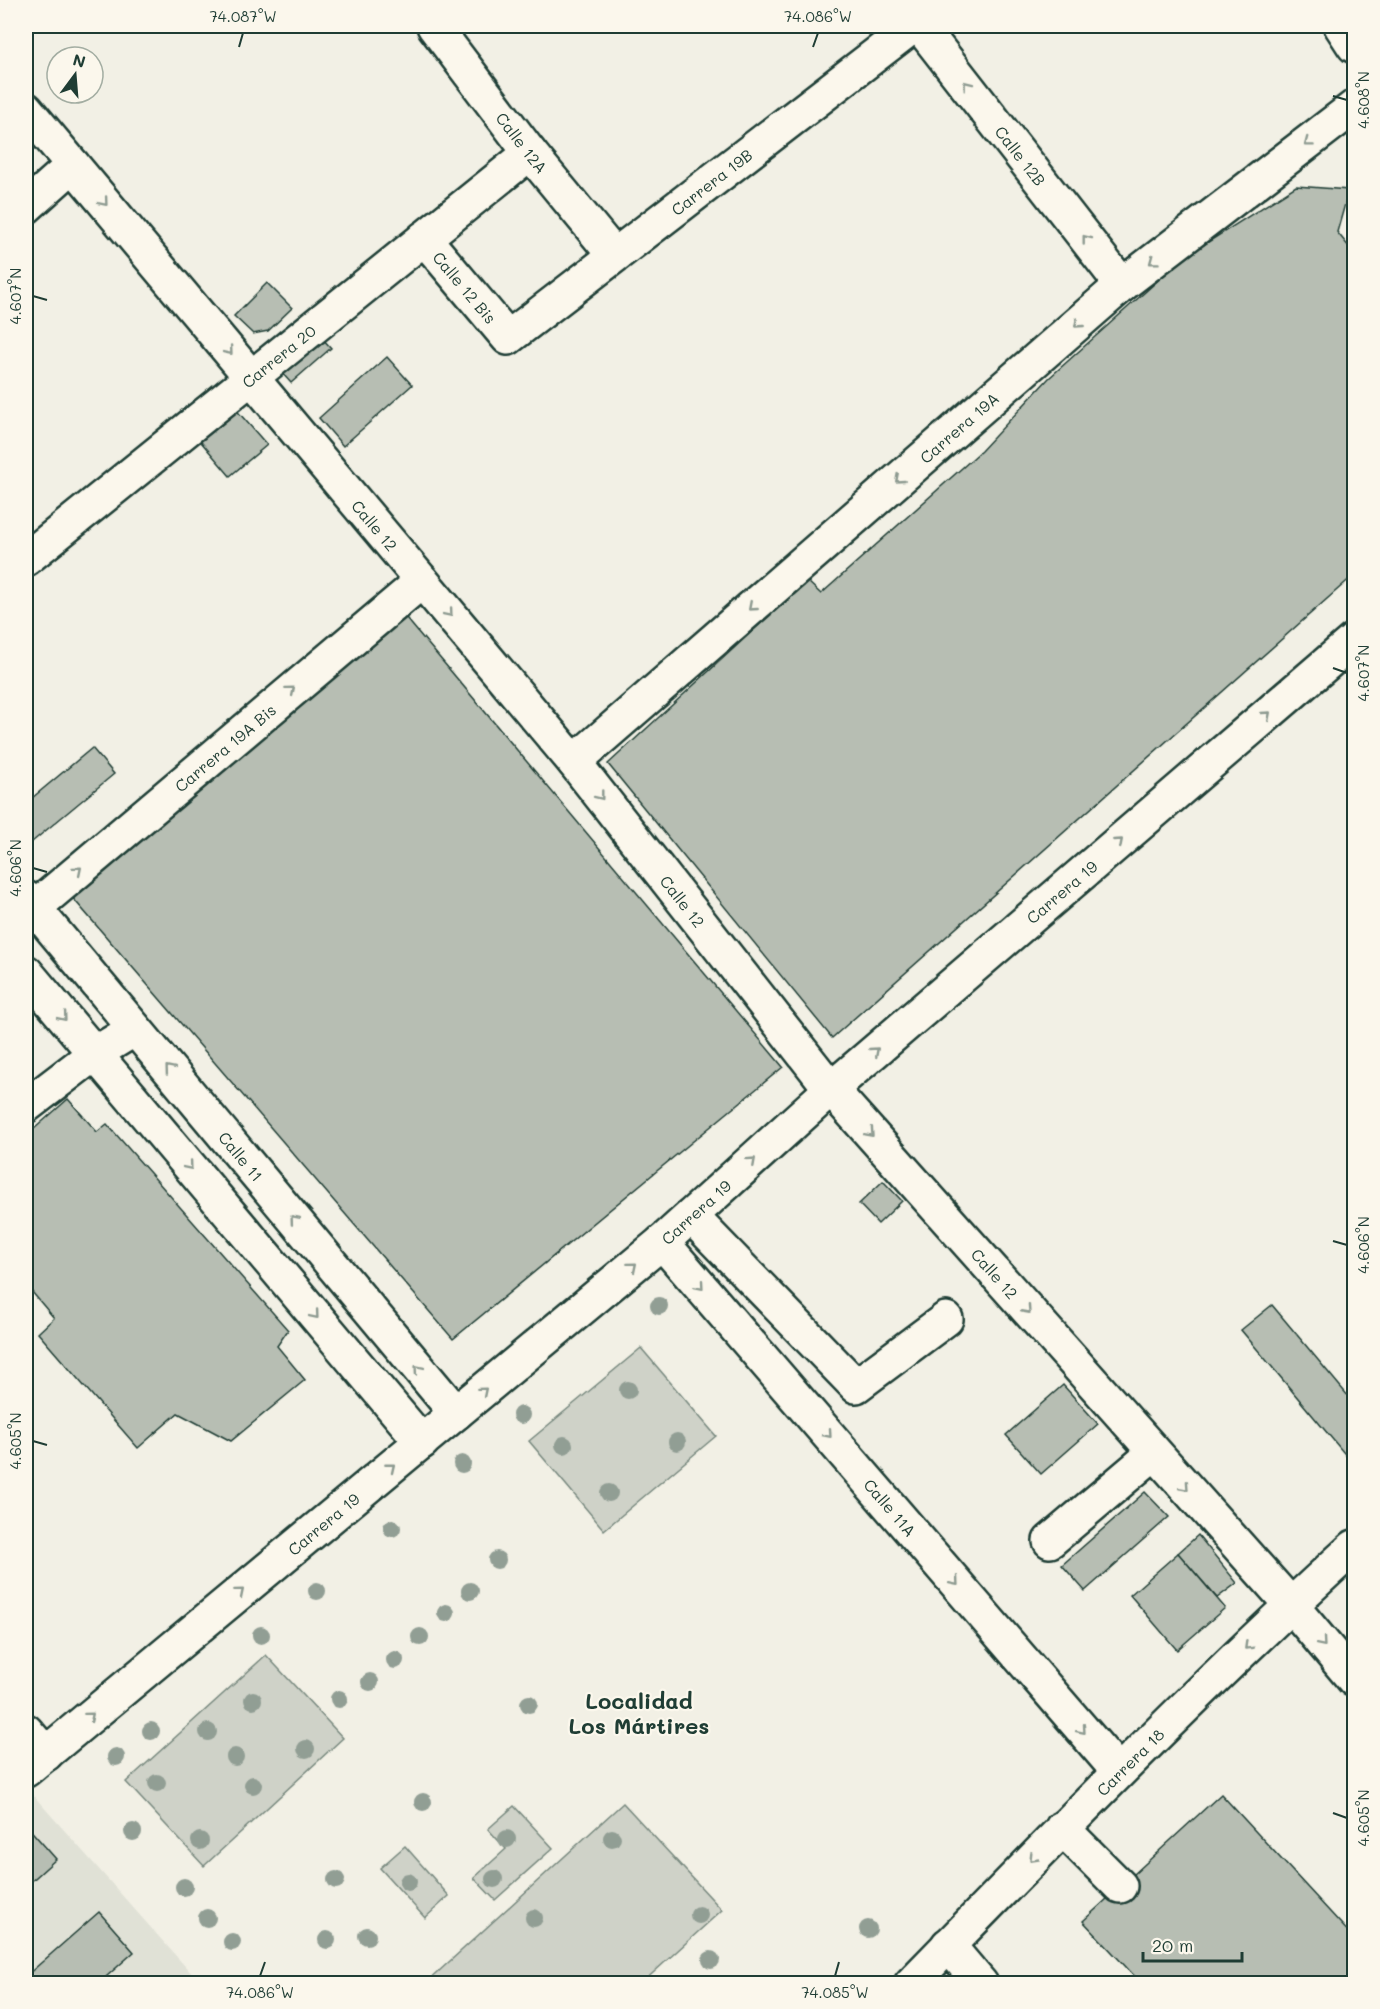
<svg xmlns="http://www.w3.org/2000/svg" width="1380" height="2009" font-family="Mali,sans-serif">
  <style>
    .built { fill: #e0e1d6 }
    .green { fill: #cfd2c8; stroke: #77887e; stroke-width: 1.5 }
    .building { fill: #b7beb3; stroke: #1f3d34; stroke-width: 1.5 }
    .lines { fill: none; stroke-linecap: round; stroke-linejoin: round }
    .minor-casing { stroke: #1f3d34; stroke-width: 38 }
    .major-casing { stroke: #1f3d34; stroke-width: 38 }
    .minor { stroke: #fbf7ec; stroke-width: 33 }
    .major { stroke: #fbf7ec; stroke-width: 33 }
    .tree { fill: #919e94 }
    .oneway { stroke: #8d9a90 }
    .ticks { fill: none; stroke: #1f3d34; stroke-width: 2 }
    .labels { text-anchor: middle; dominant-baseline: central; stroke-width: 4.5; stroke-linejoin: round; paint-order: stroke }
    .street-label { font-size: 16px; fill: #1f3d34; stroke: #fbf7ec }
    .district-label { font-size: 22px; font-weight: bold; fill: #1f3d34; stroke: #fbf7ec }
    .neatline { fill: none; stroke: #1f3d34; stroke-width: 2 }
    .ticks-label { font-size: 15px; text-anchor: middle; fill: #1f3d34 }
  </style>
  <rect width="100%" height="100%" fill="#f2f0e5"/>
  <filter id="ink" filterUnits="userSpaceOnUse"><feTurbulence type="fractalNoise" baseFrequency=".0167" numOctaves="2"/><feDisplacementMap in="SourceGraphic" scale="12" xChannelSelector="R" yChannelSelector="G"/><feConvolveMatrix kernelMatrix="1 2 1 2 8 2 1 2 1" color-interpolation-filters="sRGB"/></filter>
  <g filter="url(#ink)">
    <!-- built -->
    <polygon class="built" points="32,1794 200,1983 26,1984 26,1799"/>
    <!-- green -->
    <g class="green">
      <polygon points="641,1348 716,1436 604,1530 529,1441"/>
      <polygon points="266,1655 343,1738 204,1866 126,1782"/>
      <polygon points="623,1803 722,1910 642,1983 426,1983"/>
      <polygon points="514,1806 553,1848 495,1900 474,1878 506,1849 488,1829"/>
      <polygon points="405,1846 449,1896 425,1918 380,1868"/>
    </g>
    <!-- building -->
    <g class="building">
      <polygon points="1296,186 1349,190 1337,232 1354,253 1354,575 832,1038 608,764 807,581 821,594 981,451 1049,378 1183,258"/>
      <polygon points="267,283 292,308 268,331 253,334 234,316"/>
      <polygon points="313,328 331,348 291,383 273,363"/>
      <polygon points="387,357 412,385 343,446 319,418"/>
      <polygon points="232,405 267,445 230,476 196,436"/>
      <polygon points="402,613 783,1067 453,1339 71,896"/>
      <polygon points="92,748 114,774 32,842 26,833 26,803"/>
      <polygon points="68,1099 97,1132 107,1124 288,1330 277,1346 305,1380 231,1441 178,1413 138,1448 38,1333 54,1318 26,1285 26,1136"/>
      <polygon points="883,1181 902,1201 878,1224 859,1204"/>
      <polygon points="1272,1305 1354,1403 1354,1465 1241,1330"/>
      <polygon points="1063,1385 1098,1424 1041,1474 1006,1435"/>
      <polygon points="1145,1492 1169,1517 1085,1591 1062,1565"/>
      <polygon points="1198,1535 1237,1583 1217,1598 1178,1553"/>
      <polygon points="1178,1553 1225,1608 1177,1650 1130,1595"/>
      <polygon points="1221,1794 1354,1938 1354,1984 1142,1984 1083,1921"/>
      <polygon points="26,1825 56,1859 26,1886"/>
      <polygon points="99,1912 134,1952 98,1984 26,1984 26,1976"/>
    </g>
    <g class="lines">
      <defs>
        <g id="minor">
          <path id="s1" d="M434,26L530,153L614,255"/>
          <path id="s2" d="M920,26L1122,285"/>
          <path id="s3" d="M26,109L574,762L831,1089L1291,1605L1354,1680"/>
          <polyline points="26,207 73,165"/>
          <path id="s4" d="M424,238L508,338L913,26"/>
          <path id="s5" d="M26,559L530,153"/>
          <path id="s6" d="M574,762L1122,285L1354,107"/>
          <path id="s7" d="M26,898L456,1413"/>
          <path id="s8" d="M26,915L422,581"/>
          <polyline points="26,972 422,1442"/>
          <polyline points="26,1106 94,1054 135,1029"/>
          <polyline points="691,1216 856,1386 946,1319"/>
          <path id="s9" d="M662,1242L1118,1771"/>
          <polyline points="1050,1541 1154,1453"/>
          <polyline points="26,1731 46,1754"/>
          <path id="s10" d="M26,1770L662,1242L831,1089L1354,640"/>
          <polyline points="1062,1828 1120,1886"/>
          <polyline points="948,1945 981,1984"/>
          <path id="s11" d="M911,1984C1056,1835 1201,1686 1354,1547"/>
        </g>
        <polyline id="major" points="1341,26 1354,46"/>
      </defs>
      <!-- minor casing -->
      <use href="#minor" class="minor-casing"/>
      <!-- major casing -->
      <use href="#major" class="major-casing"/>
      <!-- minor -->
      <use href="#minor" class="minor"/>
      <!-- major -->
      <use href="#major" class="major"/>
    </g>
    <!-- trees -->
    <g class="tree">
      <circle cx="659" cy="1306" r="9"/>
      <circle cx="628" cy="1390" r="9"/>
      <circle cx="521" cy="1415" r="9"/>
      <circle cx="677" cy="1442" r="9"/>
      <circle cx="564" cy="1445" r="9"/>
      <circle cx="462" cy="1464" r="9"/>
      <circle cx="609" cy="1493" r="9"/>
      <circle cx="392" cy="1528" r="9"/>
      <circle cx="497" cy="1560" r="9"/>
      <circle cx="317" cy="1591" r="9"/>
      <circle cx="470" cy="1591" r="9"/>
      <circle cx="446" cy="1613" r="9"/>
      <circle cx="261" cy="1635" r="9"/>
      <circle cx="420" cy="1637" r="9"/>
      <circle cx="395" cy="1660" r="9"/>
      <circle cx="370" cy="1682" r="9"/>
      <circle cx="339" cy="1699" r="9"/>
      <circle cx="253" cy="1700" r="9"/>
      <circle cx="529" cy="1704" r="9"/>
      <circle cx="151" cy="1731" r="9"/>
      <circle cx="208" cy="1732" r="9"/>
      <circle cx="306" cy="1749" r="9"/>
      <circle cx="116" cy="1757" r="9"/>
      <circle cx="235" cy="1757" r="9"/>
      <circle cx="157" cy="1783" r="9"/>
      <circle cx="253" cy="1785" r="9"/>
      <circle cx="423" cy="1802" r="9"/>
      <circle cx="133" cy="1832" r="9"/>
      <circle cx="612" cy="1838" r="9"/>
      <circle cx="507" cy="1839" r="9"/>
      <circle cx="200" cy="1841" r="9"/>
      <circle cx="494" cy="1879" r="9"/>
      <circle cx="336" cy="1880" r="9"/>
      <circle cx="408" cy="1882" r="9"/>
      <circle cx="184" cy="1887" r="9"/>
      <circle cx="699" cy="1915" r="9"/>
      <circle cx="207" cy="1918" r="9"/>
      <circle cx="534" cy="1918" r="9"/>
      <circle cx="868" cy="1929" r="9"/>
      <circle cx="367" cy="1936" r="9"/>
      <circle cx="327" cy="1940" r="9"/>
      <circle cx="232" cy="1942" r="9"/>
      <circle cx="711" cy="1960" r="9"/>
    </g>
    <!-- one-way arrows -->
    <defs><path id="oneway-chevron" d="M-2-3.5L2.5 0L-2 3.5" fill="none" stroke-width="1.6" stroke-linecap="round" stroke-linejoin="round" transform="scale(1.5)"/></defs>
    <g class="oneway">
      <use href="#oneway-chevron" transform="translate(967 85) rotate(-128)"/>
      <use href="#oneway-chevron" transform="translate(1308 143) rotate(143)"/>
      <use href="#oneway-chevron" transform="translate(104 202) rotate(50)"/>
      <use href="#oneway-chevron" transform="translate(1086 239) rotate(-128)"/>
      <use href="#oneway-chevron" transform="translate(1153 261) rotate(143)"/>
      <use href="#oneway-chevron" transform="translate(1078 324) rotate(139)"/>
      <use href="#oneway-chevron" transform="translate(229 351) rotate(50)"/>
      <use href="#oneway-chevron" transform="translate(899 479) rotate(139)"/>
      <use href="#oneway-chevron" transform="translate(752 607) rotate(139)"/>
      <use href="#oneway-chevron" transform="translate(449 613) rotate(50)"/>
      <use href="#oneway-chevron" transform="translate(291 690) rotate(-40)"/>
      <use href="#oneway-chevron" transform="translate(1267 715) rotate(-41)"/>
      <use href="#oneway-chevron" transform="translate(600 796) rotate(52)"/>
      <use href="#oneway-chevron" transform="translate(1119 842) rotate(-41)"/>
      <use href="#oneway-chevron" transform="translate(78 870) rotate(-40)"/>
      <use href="#oneway-chevron" transform="translate(63 1017) rotate(50)"/>
      <use href="#oneway-chevron" transform="translate(875 1051) rotate(-41)"/>
      <use href="#oneway-chevron" transform="translate(169 1069) rotate(-130)"/>
      <use href="#oneway-chevron" transform="translate(870 1133) rotate(48)"/>
      <use href="#oneway-chevron" transform="translate(752 1161) rotate(-42)"/>
      <use href="#oneway-chevron" transform="translate(189 1166) rotate(50)"/>
      <use href="#oneway-chevron" transform="translate(294 1219) rotate(-130)"/>
      <use href="#oneway-chevron" transform="translate(633 1266) rotate(-40)"/>
      <use href="#oneway-chevron" transform="translate(700 1286) rotate(49)"/>
      <use href="#oneway-chevron" transform="translate(1027 1310) rotate(48)"/>
      <use href="#oneway-chevron" transform="translate(315 1315) rotate(50)"/>
      <use href="#oneway-chevron" transform="translate(418 1369) rotate(-130)"/>
      <use href="#oneway-chevron" transform="translate(483 1391) rotate(-40)"/>
      <use href="#oneway-chevron" transform="translate(828 1434) rotate(49)"/>
      <use href="#oneway-chevron" transform="translate(391 1467) rotate(-39)"/>
      <use href="#oneway-chevron" transform="translate(1185 1487) rotate(48)"/>
      <use href="#oneway-chevron" transform="translate(955 1582) rotate(49)"/>
      <use href="#oneway-chevron" transform="translate(240 1592) rotate(-40)"/>
      <use href="#oneway-chevron" transform="translate(1322 1643) rotate(49)"/>
      <use href="#oneway-chevron" transform="translate(1248 1646) rotate(136)"/>
      <use href="#oneway-chevron" transform="translate(90 1716) rotate(-40)"/>
      <use href="#oneway-chevron" transform="translate(1082 1730) rotate(49)"/>
      <use href="#oneway-chevron" transform="translate(1033 1858) rotate(134)"/>
    </g>
  </g>
  <!-- ticks -->
  <path class="ticks" d="M239,47L243,33M813,47L818,33M1333,96L1347,100M33,296L47,300M1333,668L1347,673M33,868L47,872M1333,1241L1347,1245M33,1441L47,1445M1333,1813L1347,1818M260,1976L265,1962M835,1976L839,1962"/>
  <g class="labels">
    <!-- street labels -->
    <g class="street-label">
      <text stroke="none"><textPath href="#s1" startOffset="146">Calle 12A</textPath></text>
      <text stroke="none"><textPath href="#s2" startOffset="164">Calle 12B</textPath></text>
      <text stroke="none"><textPath href="#s4" startOffset="387">Carrera 19B</textPath></text>
      <text stroke="none"><textPath href="#s4" startOffset="64">Calle 12 Bis</textPath></text>
      <text stroke="none"><textPath href="#s5" startOffset="324">Carrera 20</textPath></text>
      <text stroke="none"><textPath href="#s6" startOffset="510">Carrera 19A</textPath></text>
      <text stroke="none"><textPath href="#s3" startOffset="543">Calle 12</textPath></text>
      <text stroke="none"><textPath href="#s8" startOffset="260">Carrera 19A Bis</textPath></text>
      <text stroke="none"><textPath href="#s10" startOffset="1358">Carrera 19</textPath></text>
      <text stroke="none"><textPath href="#s3" startOffset="1029">Calle 12</textPath></text>
      <text stroke="none"><textPath href="#s7" startOffset="336">Calle 11</textPath></text>
      <text stroke="none"><textPath href="#s10" startOffset="872">Carrera 19</textPath></text>
      <text stroke="none"><textPath href="#s3" startOffset="1515">Calle 12</textPath></text>
      <text stroke="none"><textPath href="#s9" startOffset="350">Calle 11A</textPath></text>
      <text stroke="none"><textPath href="#s10" startOffset="386">Carrera 19</textPath></text>
      <text stroke="none"><textPath href="#s11" startOffset="312">Carrera 18</textPath></text>
    </g>
    <!-- district labels -->
    <g class="district-label">
      <text x="639" y="1700">Localidad<tspan x="639" dy="25">Los Mártires</tspan></text>
    </g>
  </g>
  <!-- margin -->
  <rect width="1380" height="2009" fill="none" stroke="#fbf7ec" stroke-width="66"/>
  <!-- north arrow -->
  <g transform="translate(75 75) rotate(16)"><circle r="28" fill="#fbf7ec" stroke="#a3ada2" stroke-width="1.5"/>
  <path d="M0-4.5L10 22L0 15L-10 22Z" fill="#1f3d34"/>
  <text y="-9" font-size="16" font-weight="bold" text-anchor="middle" fill="#1f3d34">N</text>
  </g>
  <!-- scale -->
  <path d="M1143 1952v9h99v-9" fill="none" stroke="#1f3d34" stroke-width="3"/>
  <text x="1152" y="1952" font-size="18" fill="#1f3d34" stroke="#fbf7ec" stroke-width="4.5" paint-order="stroke">20 m</text>
  <rect x="33" y="33" width="1314" height="1943" class="neatline"/>
  <g class="ticks-label">
    <text x="243" y="22">74.087°W</text>
    <text x="818" y="22">74.086°W</text>
    <text transform="translate(1364 100) rotate(-90)" y="5">4.608°N</text>
    <text transform="translate(16 296) rotate(-90)" y="5">4.607°N</text>
    <text transform="translate(1364 673) rotate(-90)" y="5">4.607°N</text>
    <text transform="translate(16 868) rotate(-90)" y="5">4.606°N</text>
    <text transform="translate(1364 1245) rotate(-90)" y="5">4.606°N</text>
    <text transform="translate(16 1441) rotate(-90)" y="5">4.605°N</text>
    <text transform="translate(1364 1818) rotate(-90)" y="5">4.605°N</text>
    <text x="260" y="1998">74.086°W</text>
    <text x="835" y="1998">74.085°W</text>
  </g>
</svg>
